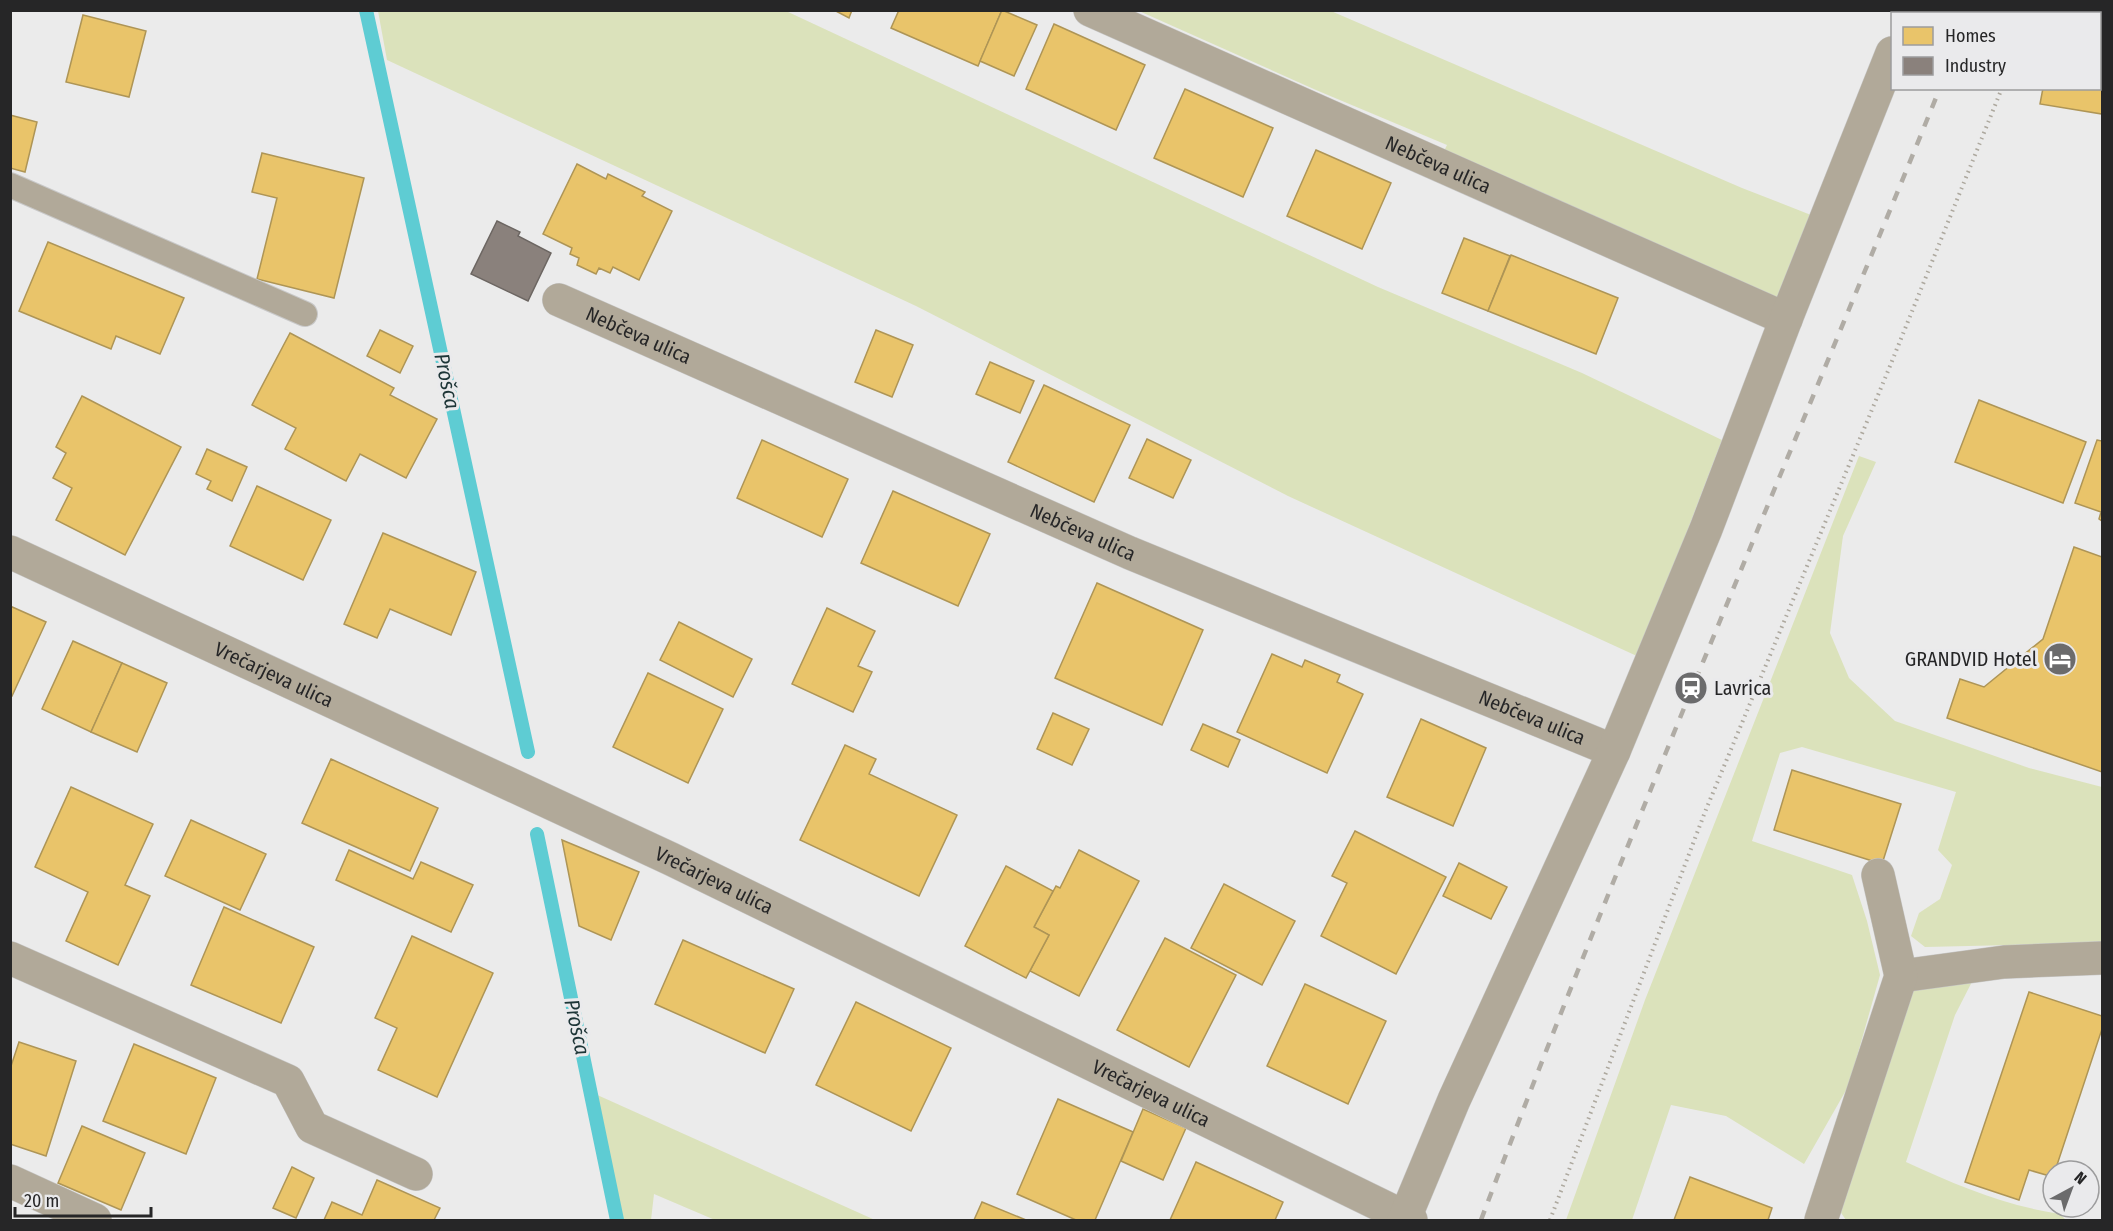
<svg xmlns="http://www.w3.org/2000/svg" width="2113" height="1231" font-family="'Fira Sans Condensed',sans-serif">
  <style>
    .green { fill: #dbe2bb }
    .homes { fill: #e9c46a; stroke: #ae9556; stroke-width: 1.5 }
    .industry { fill: #8a817c; stroke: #6c6662; stroke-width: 1.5 }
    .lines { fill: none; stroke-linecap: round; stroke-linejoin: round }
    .stream { stroke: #5eccd3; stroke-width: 14 }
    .service-casing { stroke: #c8c8c8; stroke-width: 26 }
    .minor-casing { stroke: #c8c8c8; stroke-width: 34 }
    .path { stroke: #ada89e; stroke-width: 4; stroke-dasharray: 1.5 4.5; stroke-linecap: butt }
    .service { stroke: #b1a999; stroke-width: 24 }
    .minor { stroke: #b1a999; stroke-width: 33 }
    .rail { stroke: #b0aca5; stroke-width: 4.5; stroke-dasharray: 10 10; stroke-linecap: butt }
    .labels { text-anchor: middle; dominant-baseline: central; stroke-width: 6; stroke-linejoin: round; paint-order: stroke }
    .street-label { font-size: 20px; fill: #262627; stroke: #eaeaec }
    .poi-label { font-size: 20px; fill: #262627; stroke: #eaeaec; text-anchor: end }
    .water-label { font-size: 21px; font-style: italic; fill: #1d3537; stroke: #eaeaec }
  </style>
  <rect width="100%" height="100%" fill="#ebebeb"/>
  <!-- green -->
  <g class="green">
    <polygon points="378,11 786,11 1378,287 1582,373 1722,440 1639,657 1288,496 916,306 387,60"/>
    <polygon points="1139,11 1331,11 1742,188 1811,215 1777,298 1442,155 1447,145 1316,90"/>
    <polygon points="1859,456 1876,462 1843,536 1830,633 1849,678 1895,721 2029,768 2102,787 2102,943 1925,947 1911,936 1919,913 1940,899 1952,865 1938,850 1956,792 1802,747 1780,753 1752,841 1852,875 1867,921 1880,975 1849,1085 1804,1164 1726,1116 1671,1105 1632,1220 1566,1220 1645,1000"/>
    <path d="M1977,972L1955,1015L1906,1162C1959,1186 2002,1205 2060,1214L2066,1220H1846L1837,1207L1917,981Z"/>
    <polygon points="584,1089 875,1220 715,1220 654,1194 651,1220 614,1220"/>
  </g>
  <!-- homes -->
  <g class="homes">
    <polygon points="834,10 852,10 849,18"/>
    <polygon points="899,10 1002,10 978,66 891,28"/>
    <polygon points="1002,10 1037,25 1014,76 980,61"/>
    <polygon points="83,15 146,31 129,97 66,82"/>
    <polygon points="1054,24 1145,65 1116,130 1026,89"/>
    <polygon points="2100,70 2102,70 2102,114 2040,104 2043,88 2100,88"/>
    <polygon points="1185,89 1273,128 1243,197 1154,158"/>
    <polygon points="10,115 37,122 25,172 10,168"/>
    <polygon points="1316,150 1391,183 1362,249 1287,216"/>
    <polygon points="262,153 364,178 334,298 257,279 277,198 252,192"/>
    <polygon points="577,164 606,179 608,174 645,192 642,196 672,211 639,280 613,267 610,273 599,268 596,274 577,265 579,258 570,254 572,248 543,234"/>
    <polygon points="1464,238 1510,256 1488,311 1442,293"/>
    <polygon points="48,242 184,298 160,354 116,336 111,349 19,311"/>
    <polygon points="1511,255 1618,298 1596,354 1488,311"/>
    <polygon points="380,330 413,346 400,373 367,356"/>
    <polygon points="876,330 913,345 892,397 855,382"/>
    <polygon points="290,333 394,388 390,395 437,419 406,478 360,454 346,481 285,449 296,428 252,405"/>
    <polygon points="990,362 1034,381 1020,413 976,394"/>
    <polygon points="1044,385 1130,425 1094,502 1008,462"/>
    <polygon points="82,396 181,447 125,555 56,520 72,488 53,478 66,453 56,447"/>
    <polygon points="1979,400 2086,442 2063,503 1955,462"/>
    <polygon points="1147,439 1191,460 1173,498 1129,478"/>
    <polygon points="762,440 848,479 822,537 737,498"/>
    <polygon points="2097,440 2102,441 2102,521 2099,519 2101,512 2075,503"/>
    <polygon points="207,449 247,467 232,501 207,489 211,481 196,474"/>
    <polygon points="257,486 331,520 303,580 230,546"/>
    <polygon points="893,491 990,534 958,606 861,563"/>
    <polygon points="383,533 476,572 451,635 390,609 377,638 344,624"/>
    <polygon points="2074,547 2102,557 2102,772 1947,718 1960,679 1984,687 2043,639"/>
    <polygon points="1097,583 1203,630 1162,725 1055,678"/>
    <polygon points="10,606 46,622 12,696 10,695"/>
    <polygon points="827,608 875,631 858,666 872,672 853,712 792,684"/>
    <polygon points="679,622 752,659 733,697 660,660"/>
    <polygon points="73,641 122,663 91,732 42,709"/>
    <polygon points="1272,654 1302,667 1305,660 1340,675 1337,682 1363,694 1327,773 1237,732"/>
    <polygon points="122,663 167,683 137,752 91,732"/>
    <polygon points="648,673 723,709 688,783 613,747"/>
    <polygon points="1053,713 1089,729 1072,765 1037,749"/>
    <polygon points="1421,719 1486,748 1453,826 1387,797"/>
    <polygon points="1203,724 1240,740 1228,767 1191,750"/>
    <polygon points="845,745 876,759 869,774 957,815 919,896 800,840"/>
    <polygon points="331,759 438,808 410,871 302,823"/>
    <polygon points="1792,770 1901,804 1882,864 1774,830"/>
    <polygon points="71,787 153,824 125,885 150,896 118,965 66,941 88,892 35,867"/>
    <polygon points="191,820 266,854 240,910 165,876"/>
    <polygon points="1355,831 1446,877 1396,974 1321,936 1347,883 1332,876"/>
    <polygon points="562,840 639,872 611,940 579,926"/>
    <polygon points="349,850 413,879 421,862 473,885 451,932 336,880"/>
    <polygon points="1079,850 1139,881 1079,996 1030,971 1049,935 1034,927 1056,886 1060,888"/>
    <polygon points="1459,863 1507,887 1491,919 1443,896"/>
    <polygon points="1006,866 1053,891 1034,927 1049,935 1026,978 965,946"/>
    <polygon points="1224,884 1295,921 1262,985 1191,948"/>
    <polygon points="224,907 314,947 281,1023 191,985"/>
    <polygon points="412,936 493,973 437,1097 378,1070 397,1028 375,1018"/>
    <polygon points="1165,938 1236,975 1189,1067 1117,1030"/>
    <polygon points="683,940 794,989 765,1053 655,1004"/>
    <polygon points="1305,984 1386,1021 1348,1104 1267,1066"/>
    <polygon points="2029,992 2102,1016 2102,1029 2055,1171 2053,1171 2053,1177 2029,1170 2019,1200 1965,1182"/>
    <polygon points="856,1002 951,1048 911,1131 816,1085"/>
    <polygon points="19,1042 76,1061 46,1156 10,1144 10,1069"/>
    <polygon points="134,1044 216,1078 186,1154 103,1121"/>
    <polygon points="1058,1099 1133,1132 1095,1220 1076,1220 1017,1194"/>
    <polygon points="1143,1109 1186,1128 1163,1180 1121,1161"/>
    <polygon points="82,1126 145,1153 121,1210 58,1183"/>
    <polygon points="1196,1162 1283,1202 1275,1220 1170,1220"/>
    <polygon points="292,1167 314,1178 296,1218 273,1208"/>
    <polygon points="1690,1177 1772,1208 1768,1220 1674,1220"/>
    <polygon points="377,1180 440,1208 434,1220 324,1220 332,1202 362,1215"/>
    <polygon points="982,1202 1026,1220 974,1220"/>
  </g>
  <!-- industry -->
  <polygon class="industry" points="497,221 520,232 518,236 551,253 528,301 471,274"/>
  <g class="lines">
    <!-- stream -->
    <g class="stream">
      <polyline points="366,10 528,752"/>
      <polyline points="537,834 617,1220"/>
    </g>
    <defs>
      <polyline id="service" points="10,185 305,314"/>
      <g id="minor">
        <path id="s1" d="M1090,10L1786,319"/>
        <polyline points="1909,14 1910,10"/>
        <path id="s2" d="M559,300L1130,553L1614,751"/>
        <path id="s3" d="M10,552L671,859L1411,1220"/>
        <polyline points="10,958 288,1081 312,1127 416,1174"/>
        <polyline points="1901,976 2004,962 2102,958"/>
        <polyline points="10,1181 95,1220"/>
        <polyline points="1404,1220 1454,1100 1614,751 1706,529 1786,319 1892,53"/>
        <polyline points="1821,1220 1901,976 1878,875"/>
      </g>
    </defs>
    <!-- service casing -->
    <use href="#service" class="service-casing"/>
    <!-- minor casing -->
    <use href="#minor" class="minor-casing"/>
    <!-- path -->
    <g class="path">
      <polyline points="2033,14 2034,10"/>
      <polyline points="1550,1220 1705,812 1888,371 2002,88"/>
    </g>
    <!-- service -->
    <use href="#service" class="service"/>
    <!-- minor -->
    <use href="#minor" class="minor"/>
    <!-- rail -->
    <g class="rail">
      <polyline points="1971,14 1972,10"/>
      <path d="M1481,1220C1625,839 1786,466 1940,88"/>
    </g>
  </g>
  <!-- icons -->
  <defs>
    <symbol id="hotel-disc" viewBox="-11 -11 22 22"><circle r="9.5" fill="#6b6b6c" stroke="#eaeaec"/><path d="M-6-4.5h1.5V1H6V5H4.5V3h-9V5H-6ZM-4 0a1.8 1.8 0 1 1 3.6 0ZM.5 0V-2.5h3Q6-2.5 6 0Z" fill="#fff"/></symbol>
    <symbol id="station-disc" viewBox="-11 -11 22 22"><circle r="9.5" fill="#6b6b6c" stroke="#eaeaec"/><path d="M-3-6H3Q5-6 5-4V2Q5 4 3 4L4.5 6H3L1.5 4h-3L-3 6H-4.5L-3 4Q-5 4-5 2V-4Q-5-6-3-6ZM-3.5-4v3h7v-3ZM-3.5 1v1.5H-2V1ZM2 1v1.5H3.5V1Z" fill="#fff"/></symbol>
  </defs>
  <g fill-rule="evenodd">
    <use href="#hotel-disc" x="2041" y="640" width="38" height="38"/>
    <use href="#station-disc" x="1672" y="669" width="38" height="38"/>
  </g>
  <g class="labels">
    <!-- street labels -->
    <g class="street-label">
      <text stroke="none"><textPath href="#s1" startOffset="381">Nebčeva ulica</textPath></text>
      <text stroke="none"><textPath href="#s2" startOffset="87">Nebčeva ulica</textPath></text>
      <text stroke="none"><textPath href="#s2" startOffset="573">Nebčeva ulica</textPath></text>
      <text stroke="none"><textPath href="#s3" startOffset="291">Vrečarjeva ulica</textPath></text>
      <text stroke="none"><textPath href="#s2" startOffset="1059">Nebčeva ulica</textPath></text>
      <text stroke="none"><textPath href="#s3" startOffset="777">Vrečarjeva ulica</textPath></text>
      <text stroke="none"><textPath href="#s3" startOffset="1263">Vrečarjeva ulica</textPath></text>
    </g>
    <!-- poi labels -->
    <g class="poi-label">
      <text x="2037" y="659">GRANDVID Hotel</text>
      <text x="1714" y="688" text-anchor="start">Lavrica</text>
    </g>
    <!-- water labels -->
    <g class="water-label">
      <text transform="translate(447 381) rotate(78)">Prošca</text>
      <text transform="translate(577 1027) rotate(78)">Prošca</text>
    </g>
  </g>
  <!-- border -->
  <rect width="2113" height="1231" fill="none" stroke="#262627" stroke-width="24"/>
  <!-- legend -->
  <rect x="1891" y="12" width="210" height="78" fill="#eaeaec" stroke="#9c9c9d" stroke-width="1.5"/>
  <rect x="1903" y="27" width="30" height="18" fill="#e9c46a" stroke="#9c9c9d" stroke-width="1.5"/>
  <text x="1945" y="42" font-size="18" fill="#262627">Homes</text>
  <rect x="1903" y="57" width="30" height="18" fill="#8a817c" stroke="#9c9c9d" stroke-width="1.5"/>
  <text x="1945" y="72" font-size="18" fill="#262627">Industry</text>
  <!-- north arrow -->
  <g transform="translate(2071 1189) rotate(41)"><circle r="28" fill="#eaeaec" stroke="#9c9c9d" stroke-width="1.5"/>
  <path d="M0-4.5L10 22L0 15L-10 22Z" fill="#6b6b6c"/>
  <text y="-9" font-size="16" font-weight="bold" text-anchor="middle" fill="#262627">N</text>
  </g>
  <!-- scale -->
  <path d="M15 1207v9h136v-9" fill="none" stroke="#262627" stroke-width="3"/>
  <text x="24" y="1207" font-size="18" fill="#262627" stroke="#eaeaec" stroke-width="4.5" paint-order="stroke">20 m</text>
</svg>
